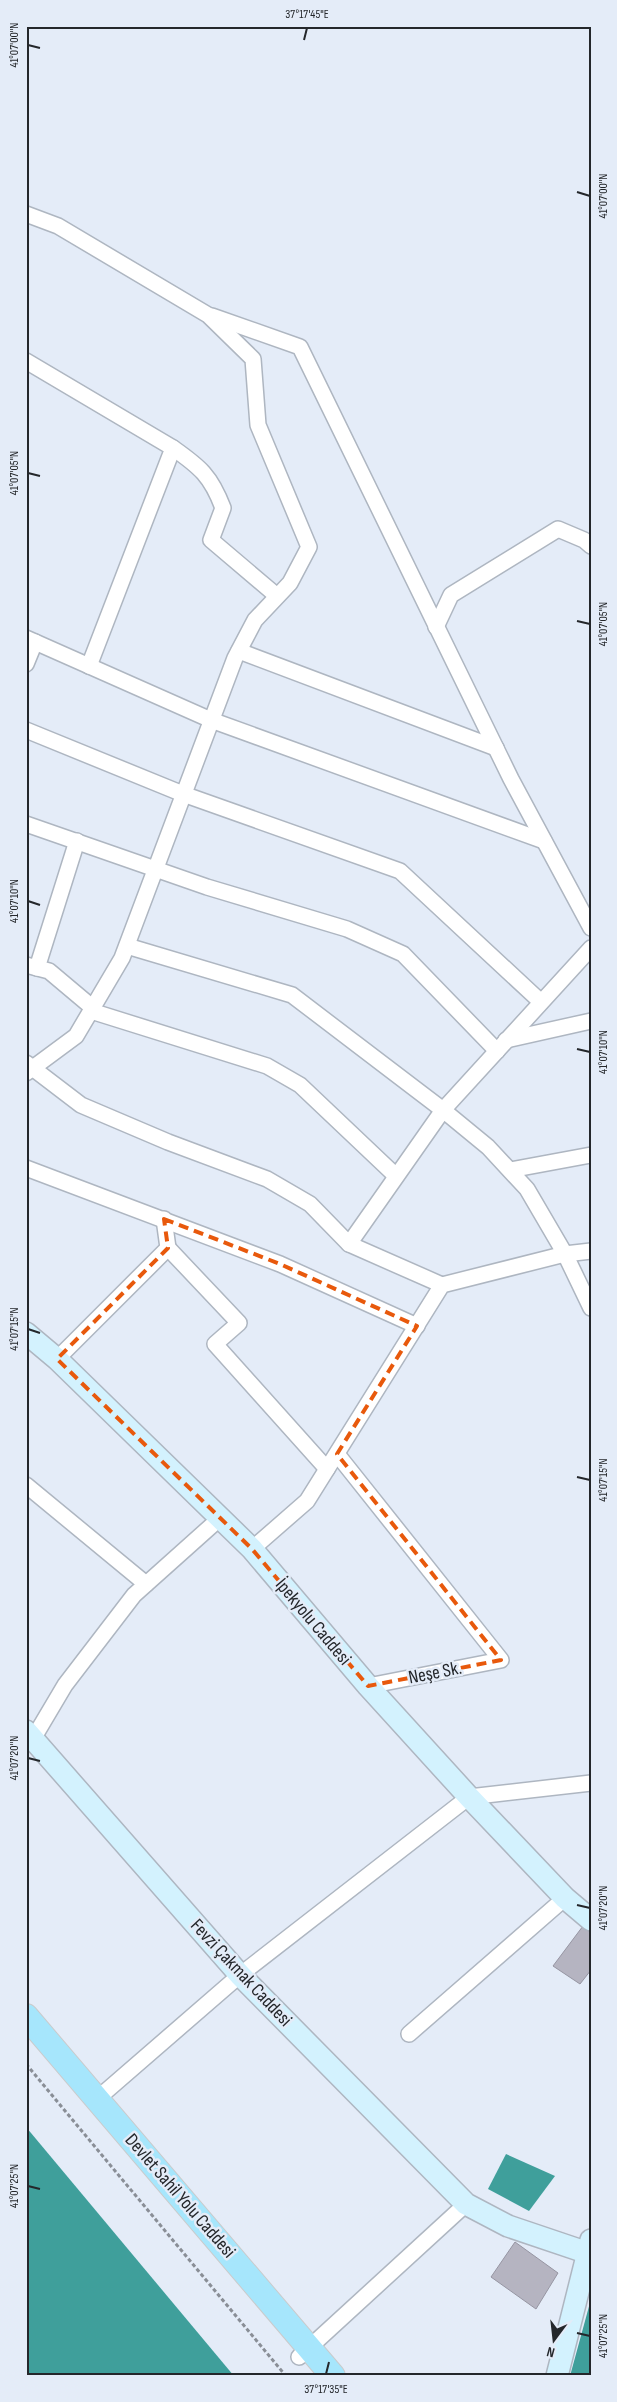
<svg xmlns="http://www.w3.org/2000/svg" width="617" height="2402" font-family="'Sofia Sans Condensed',sans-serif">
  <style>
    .water { fill: #3f9f9b }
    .building { fill: #b5b4c1; stroke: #9695a2 }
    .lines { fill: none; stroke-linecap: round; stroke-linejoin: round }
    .street-casing { stroke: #aeb6c1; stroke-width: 18 }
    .secondary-casing { stroke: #aeb6c1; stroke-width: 24 }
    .primary-casing { stroke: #cacbcc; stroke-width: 26 }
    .path { stroke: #898e96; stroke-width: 3; stroke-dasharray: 4 2.5; stroke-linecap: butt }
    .street { stroke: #fff; stroke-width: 15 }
    .secondary { stroke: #d3f2fe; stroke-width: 21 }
    .primary { stroke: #a6e6fc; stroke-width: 24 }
    .marked { fill: none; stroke: #e8590c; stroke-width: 4; stroke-dasharray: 10 6; stroke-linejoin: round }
    .ticks { fill: none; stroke: #24272b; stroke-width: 2 }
    .labels { text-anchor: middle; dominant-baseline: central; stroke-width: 5; stroke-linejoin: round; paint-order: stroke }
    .street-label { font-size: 19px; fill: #24272b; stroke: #e4ecf8 }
    .neatline { fill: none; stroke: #24272b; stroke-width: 2 }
    .ticks-label { font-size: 12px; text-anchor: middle; fill: #24272b }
  </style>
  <rect width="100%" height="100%" fill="#e4ecf8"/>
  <!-- water -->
  <g class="water">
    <polygon points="26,2127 234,2376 26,2376"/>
    <polygon points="506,2154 555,2176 529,2211 488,2189"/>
    <polygon points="591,2299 591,2376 570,2376"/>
  </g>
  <!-- building -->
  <g class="building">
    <polygon points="583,1926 591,1933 591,1970 580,1984 553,1966"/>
    <polygon points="515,2242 558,2273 536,2309 491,2277"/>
  </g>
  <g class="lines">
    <defs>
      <g id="street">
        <polyline points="26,214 58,226 208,315 253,359 258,425 309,547 290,583 255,620 235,658 122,958 76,1036 26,1073"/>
        <polyline points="212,316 300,347 511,779 591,928"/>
        <polyline points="26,361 173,448 89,666"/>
        <path d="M173,448C200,467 211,476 223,508L211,540L277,596"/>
        <polyline points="436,627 451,595 558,529 584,540 591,546"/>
        <polyline points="26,638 211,720 544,841"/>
        <polyline points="239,651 496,748"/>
        <polyline points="26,664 35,642"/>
        <polyline points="26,730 183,794 400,871 541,1002"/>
        <polyline points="26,824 207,887 347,929 403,954 497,1051"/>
        <polyline points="127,946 292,995 443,1110 488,1147 527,1189 565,1254 591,1308"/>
        <polyline points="26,965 49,971 93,1008"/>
        <polyline points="37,968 77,841"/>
        <polyline points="91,1011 267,1066 300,1085 396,1176"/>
        <polyline points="506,1040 591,1021"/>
        <polyline points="26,1063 81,1105 168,1142 267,1179 310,1204 349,1244 442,1285"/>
        <polyline points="26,1168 280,1264 417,1326"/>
        <polyline points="510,1170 591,1155"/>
        <polyline points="349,1244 443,1110 591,948"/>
        <polyline points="168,1248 239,1323 215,1344 327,1469"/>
        <polyline points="57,1359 168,1248 164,1219"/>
        <polyline points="337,1454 501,1660 368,1686"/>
        <polyline points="26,1485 146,1584"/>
        <polyline points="252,1549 307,1501 442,1285 565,1254 591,1251"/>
        <polyline points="33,1739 65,1685 134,1595 219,1519"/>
        <polyline points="409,2034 565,1898"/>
        <polyline points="97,2099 240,1975 469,1797 591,1783"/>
        <polyline points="299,2357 466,2204"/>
      </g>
      <g id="secondary">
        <polyline points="26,1333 57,1359 252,1549 368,1686 469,1797 565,1898 591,1920"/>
        <polyline points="26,1731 240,1975 466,2204 508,2226 591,2254"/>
        <polyline points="557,2376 591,2240"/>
      </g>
      <polyline id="primary" points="26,2016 333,2376"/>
    </defs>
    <!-- street casing -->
    <use href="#street" class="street-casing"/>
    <!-- secondary casing -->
    <use href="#secondary" class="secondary-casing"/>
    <!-- primary casing -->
    <use href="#primary" class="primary-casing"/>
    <!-- path -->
    <polyline class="path" points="26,2064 286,2376"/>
    <!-- street -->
    <use href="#street" class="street"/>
    <!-- secondary -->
    <use href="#secondary" class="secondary"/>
    <!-- primary -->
    <use href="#primary" class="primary"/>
  </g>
  <!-- marked area -->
  <path class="marked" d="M164,1219L280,1264L417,1326L337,1454L501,1660L368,1686L252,1549L57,1359L168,1248Z"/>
  <!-- ticks -->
  <path class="ticks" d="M304,40L307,28M28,45L40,48M577,192L590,196M28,473L40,476M577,621L590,624M28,901L40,905M577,1049L590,1052M28,1329L40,1333M577,1477L590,1480M28,1758L40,1761M577,1905L590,1908M28,2186L40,2189M577,2333L590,2336M326,2374L329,2362"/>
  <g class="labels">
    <!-- street labels -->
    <g class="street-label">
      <text transform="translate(313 1622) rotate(50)">İpekyolu Caddesi</text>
      <text transform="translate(435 1673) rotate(-11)">Neşe Sk.</text>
      <text transform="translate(241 1973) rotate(47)">Fevzi Çakmak Caddesi</text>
      <text transform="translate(180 2196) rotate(49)">Devlet Sahil Yolu Caddesi</text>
    </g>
  </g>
  <!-- border -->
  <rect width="617" height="2402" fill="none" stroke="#e4ecf8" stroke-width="55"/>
  <!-- north arrow -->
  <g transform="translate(554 2340) rotate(195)" stroke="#e4ecf8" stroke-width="4" paint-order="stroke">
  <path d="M0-4L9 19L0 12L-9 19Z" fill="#24272b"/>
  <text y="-8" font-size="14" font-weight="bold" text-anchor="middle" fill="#24272b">N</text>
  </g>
  <rect x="28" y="28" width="562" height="2346" class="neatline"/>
  <g class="ticks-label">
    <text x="307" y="18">37°17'45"E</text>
    <text transform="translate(14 45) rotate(-90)" y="4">41°07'00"N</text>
    <text transform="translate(603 196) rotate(-90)" y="4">41°07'00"N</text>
    <text transform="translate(14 473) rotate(-90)" y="4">41°07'05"N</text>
    <text transform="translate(603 624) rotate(-90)" y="4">41°07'05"N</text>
    <text transform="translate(14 901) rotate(-90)" y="4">41°07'10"N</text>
    <text transform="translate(603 1052) rotate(-90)" y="4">41°07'10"N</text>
    <text transform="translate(14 1329) rotate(-90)" y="4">41°07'15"N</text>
    <text transform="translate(603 1480) rotate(-90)" y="4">41°07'15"N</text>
    <text transform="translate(14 1758) rotate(-90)" y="4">41°07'20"N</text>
    <text transform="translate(603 1908) rotate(-90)" y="4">41°07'20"N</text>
    <text transform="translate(14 2186) rotate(-90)" y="4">41°07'25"N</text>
    <text transform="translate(603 2336) rotate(-90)" y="4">41°07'25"N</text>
    <text x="326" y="2393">37°17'35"E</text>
  </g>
</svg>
